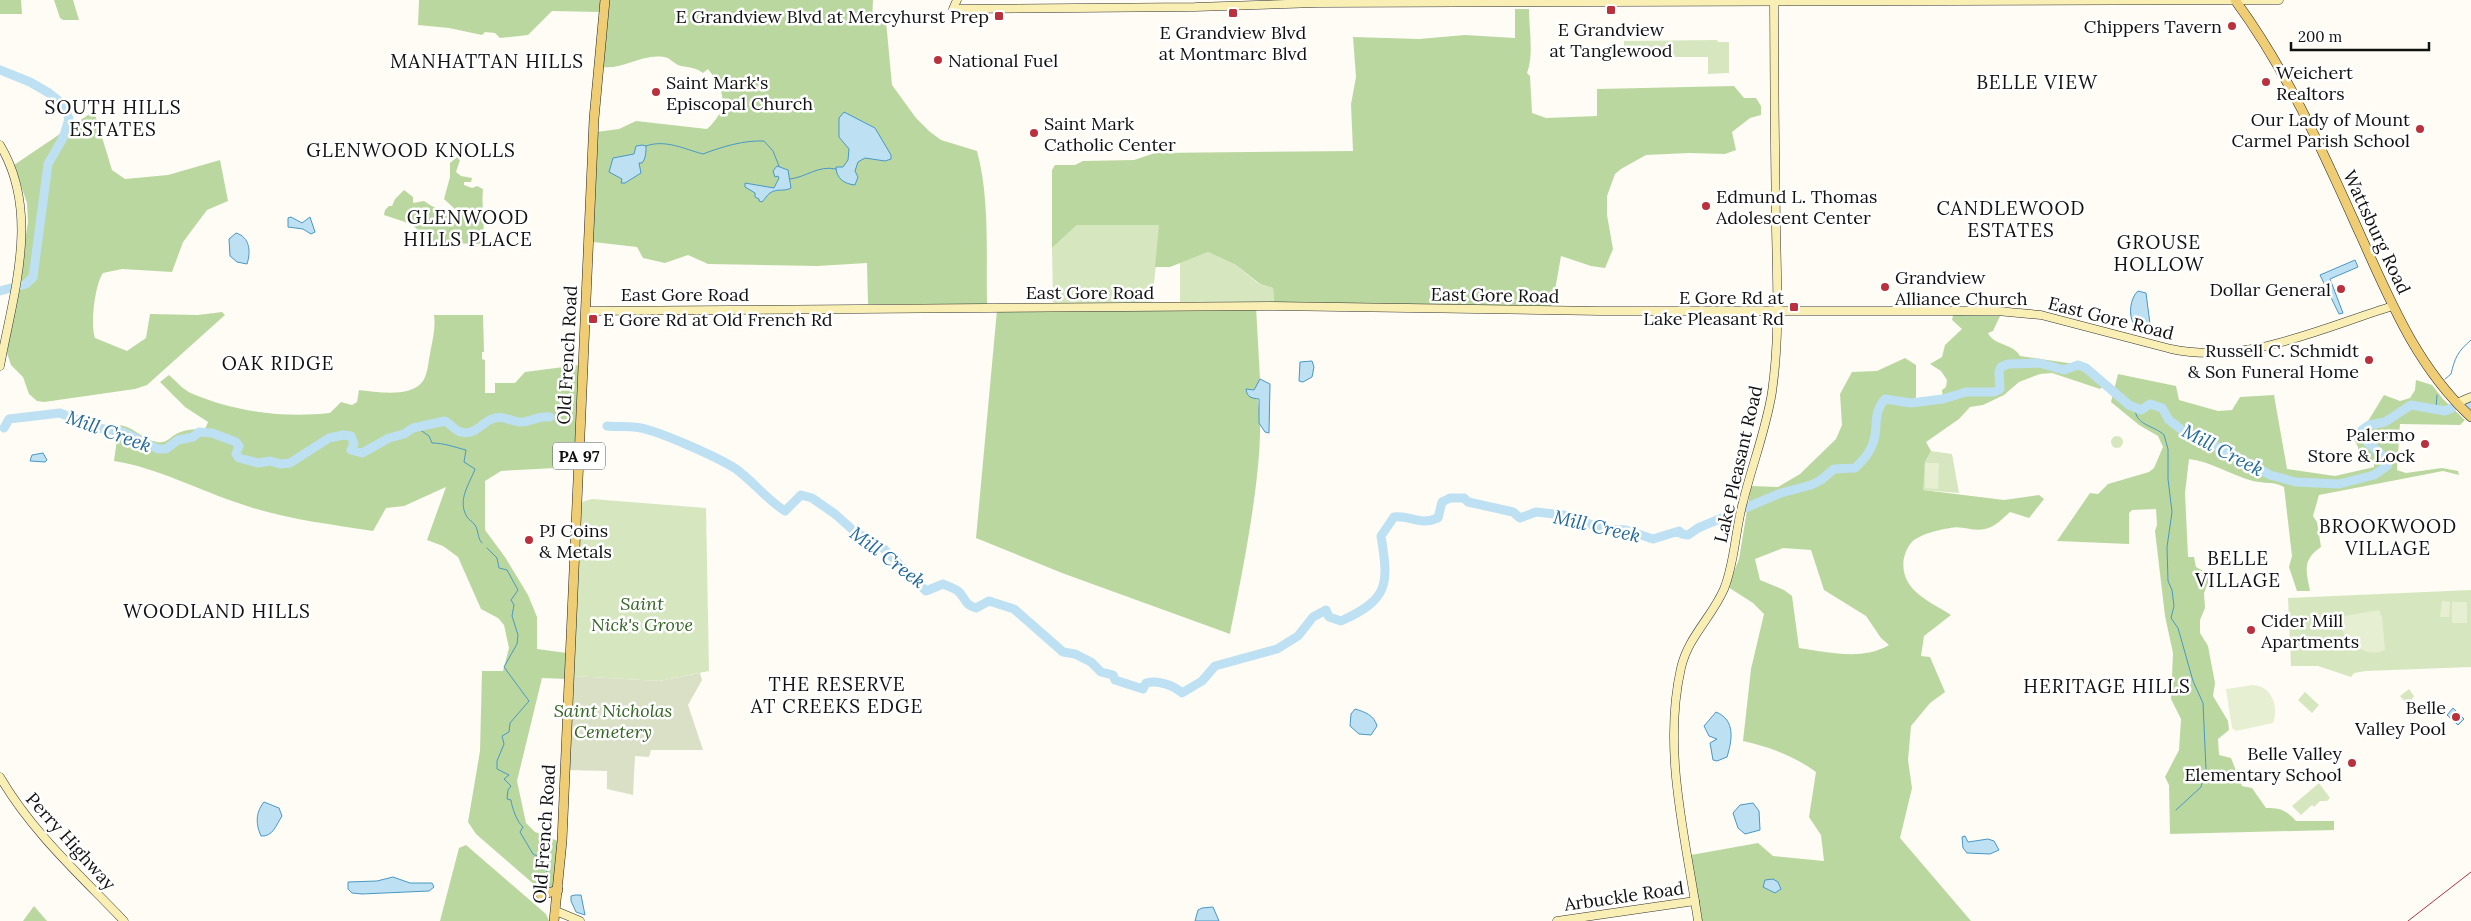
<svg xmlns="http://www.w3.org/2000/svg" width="2471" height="921" font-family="Lora,serif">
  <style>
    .green { fill: #d6e7c0 }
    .forest { fill: #bbd7a0; fill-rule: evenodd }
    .cemetery { fill: #d9e0c6 }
    .pitch { fill: #e6efd1 }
    .water { fill: #bde0f2; stroke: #4998c4 }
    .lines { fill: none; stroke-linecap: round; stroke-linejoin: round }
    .stream { stroke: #4998c4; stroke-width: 1 }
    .river { stroke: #bde0f2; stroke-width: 9 }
    .secondary-casing { stroke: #333; stroke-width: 9 }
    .primary-casing { stroke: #222; stroke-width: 10 }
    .secondary { stroke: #f9efb5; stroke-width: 8 }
    .primary { stroke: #efcd75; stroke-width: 9 }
    .rail { stroke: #b8313d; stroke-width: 1 }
    .poi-dot { fill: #b8313d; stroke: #fff; stroke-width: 2 }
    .labels { text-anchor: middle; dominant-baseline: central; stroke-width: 5; stroke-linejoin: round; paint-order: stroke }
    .shield { fill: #fff; stroke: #585858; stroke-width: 1 }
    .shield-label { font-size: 16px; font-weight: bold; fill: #111 }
    .poi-label { font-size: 18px; fill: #111; stroke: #fff; text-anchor: end }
    .street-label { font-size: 18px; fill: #111; stroke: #fff }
    .park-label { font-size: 18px; font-style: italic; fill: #346524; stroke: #fff }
    .neighbourhood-label { font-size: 19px; letter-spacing: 1px; fill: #111; stroke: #fff }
    .water-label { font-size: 19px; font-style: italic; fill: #216a9b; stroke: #fff }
  </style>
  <rect width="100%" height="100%" fill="#fefcf5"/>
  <!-- green -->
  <g class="green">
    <polygon points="1717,40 1718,42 1729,42 1729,73 1708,74 1708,57 1624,57 1624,41"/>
    <polygon points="1077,225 1160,225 1152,303 1053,304 1052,248"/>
    <polygon points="1208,252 1236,265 1259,284 1273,288 1274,302 1180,303 1180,262"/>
    <circle cx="2117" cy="442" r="6"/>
    <polygon points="1931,451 1952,454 1959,493 1922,490 1925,462"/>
    <polygon points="592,499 706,508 709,671 659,681 573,676 581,502"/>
    <polygon points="2471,590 2471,667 2366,671 2354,673 2351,677 2318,666 2291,666 2288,598"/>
    <polygon points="2409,689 2414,696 2408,705 2400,696"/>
    <polygon points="2305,692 2319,705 2312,713 2298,700"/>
    <polygon points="2319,783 2330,798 2327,801 2320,801 2314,807 2312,805 2301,815 2292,806"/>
  </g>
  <!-- forest -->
  <g class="forest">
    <polygon points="0,0 21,0 22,14 0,14"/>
    <polygon points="54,0 73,0 79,20 63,20 60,18"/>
    <polygon points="419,0 601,0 599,12 552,11 528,35 500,38 495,33 485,32 482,35 449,28 418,25"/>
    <path d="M608,0H873L872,21H886L892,85L916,118L929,131L941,140L977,151C990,199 986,254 987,304H868L867,263L817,266L708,264L688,255L665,263L643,258L637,247L593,242L596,132L619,129L636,121L707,129C729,109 726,91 708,69L703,73C694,66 686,68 678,65C674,63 671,60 668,58C645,51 624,70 602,67Z"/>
    <path d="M1515,9H1529C1529,30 1534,55 1527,73L1530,76L1532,113L1546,118L1597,116V89L1734,86L1744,98H1756L1761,106V115L1750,118L1732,132L1736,150L1725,154L1689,153L1646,155L1621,169L1615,174L1607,196V215L1613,249L1605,268L1591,266L1561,256L1552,307L1274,302L1273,288L1260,284L1236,265L1208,252L1170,267H1155L1159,225H1077L1052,248V170L1055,165H1075L1083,161L1134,160L1155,153L1353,151L1351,104L1356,77L1353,37L1419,39L1465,35L1515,38Z"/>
    <path d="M94,111L112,170L125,179L168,175L220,160L228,201L207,210L183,242L172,272L122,269L103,273C95,284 90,325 95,338L127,351L146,338L150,314L198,315L222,312L225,315L147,385L135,389L44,402L37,401L29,394L23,377L11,365L7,353L28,222L27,203L14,165Z"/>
    <path d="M457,157L460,160L456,172L461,176L472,178L471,182H464V185L472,188L477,186L483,189C481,208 486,225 482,244L441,243L431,241L411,224L384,215L385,210L389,206H392L395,199L404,190L413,197V203L424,201C433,208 441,209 450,216L454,215L456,210L444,199L450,177V163Z"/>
    <path d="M1256,307L1260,379L1259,384L1254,390C1274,426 1239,588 1230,634L1062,573L976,538L997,310Z"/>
    <path d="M434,315H483L484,352H482V359L485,360V393H495V383H515L525,372L579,365L574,467L501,471L485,481V530L505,557L528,595L537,617V649L567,653V679L542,678L517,781L526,823L535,832L558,841L555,884L552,889L544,893L476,834L468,822L480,751L482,671H503L509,648L504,625L498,618L481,609L458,557L443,546L427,540L446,487L404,506L386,508L373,531C329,524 283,519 241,504C198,490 158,468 114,461L119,425C133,426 143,440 157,442C167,444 171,436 178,433C187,429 196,429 205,429L208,422L185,407L160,382L169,375C176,381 184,391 193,394C236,412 284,418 330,413L341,402L352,405L357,402L359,390C377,392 411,398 423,381C428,373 428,363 430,354C432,342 436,328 434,315Z"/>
    <path d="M1953,315L2000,316L1993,331L1988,333C1994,346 2013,343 2020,356L2075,364L2086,368L2106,386V389L2102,387L2100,389L2052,373L2040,374L2019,382L2004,395L1983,405L1970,407L1959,419L1926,442L1931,451L1925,462L1923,490L2004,500L2039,495L2044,499L2029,518L2010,512C2002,519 1995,527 1985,529C1973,532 1962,525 1950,528C1939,530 1919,534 1911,543C1900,557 1901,576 1913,589C1923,600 1939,607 1951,615L1924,636L1921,656L1930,657L1945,692L1930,703L1911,726L1908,760L1912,788L1900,838L1971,921H1701L1691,855L1758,843L1773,856L1824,861L1821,835L1809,817L1816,772C1794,756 1770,747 1743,741L1751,669L1764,614L1753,603L1728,587L1739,559L1751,486L1778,487L1800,474L1836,439L1842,425L1840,394L1852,372L1877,371L1905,358L1916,365V402L1943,399L1942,390L1946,387L1947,380L1941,371L1930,364L1942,357L1945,345L1962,329L1952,320ZM1783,548L1811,550L1824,590L1866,616L1881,638L1889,645C1862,661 1828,652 1799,648L1792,596L1784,590L1760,580L1755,559Z"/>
    <path d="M2118,374L2176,386L2179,400L2218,411L2232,410L2240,397L2274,395L2287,469L2335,476L2374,467V461L2359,458L2358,447L2351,433L2365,426L2384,395L2400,401L2410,398L2415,390L2416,380L2432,385L2443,399L2465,420L2460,425L2400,424L2397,470L2406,473L2442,468L2458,471L2459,475L2443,471L2319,495L2313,516L2317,522L2321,547C2302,560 2306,570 2310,591H2297L2289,567L2292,556L2284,487C2274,481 2264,484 2253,481C2231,475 2212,462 2189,459L2185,493L2188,557H2194L2196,567L2205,572L2209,580L2204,593L2205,608L2200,620V633L2208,646L2215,683L2213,696L2228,721L2229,730L2218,739L2219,755L2231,758L2242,786L2252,788L2266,808C2281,808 2286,810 2296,821H2334V830L2170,834L2169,785L2165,777L2179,750L2181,719L2171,699L2173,653L2165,616L2155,531L2157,525L2156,509L2132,510L2129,513V544L2057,541L2090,493L2098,494L2108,484L2149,472L2154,468L2163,447L2158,436L2139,425L2111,402Z"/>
    <polygon points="466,845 546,914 549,921 440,921 459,848"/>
    <polygon points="34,906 47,921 23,921"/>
  </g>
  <!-- cemetery -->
  <polygon class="cemetery" points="700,673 702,680 688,705 703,750 651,750 649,757 635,756 633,795 607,789 607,771 568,770 573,676 659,681"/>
  <!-- pitch -->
  <g class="pitch">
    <polygon points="1925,463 1939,463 1938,489 1925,488"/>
    <polygon points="2442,601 2450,602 2449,617 2440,617"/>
    <rect x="2452" y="602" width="15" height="21"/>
    <path d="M2379,610L2382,617L2385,650C2363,660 2341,638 2338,617Z"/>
    <path d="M2253,685C2272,686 2279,707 2273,723L2236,731L2232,728L2226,689Z"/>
  </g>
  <!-- water -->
  <g class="water">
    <path d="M844,112L875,128L891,155V159L885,161L865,158L858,162L855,171L858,177L855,185C844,184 836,178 836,167H843L848,160L849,149L839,137V118Z"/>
    <path d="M643,145L646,146C646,152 646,158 642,163H639L641,173L625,183H621L622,179L609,172L613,158L634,154L636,146Z"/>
    <path d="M777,166L788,170L791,188C784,192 777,188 770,193C767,195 765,199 762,202L759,201V199L755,197V193L745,187V183L774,188L779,178L778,176L775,177L773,171Z"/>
    <polygon points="291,217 302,223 310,217 315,232 311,234 303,229 288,227 288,218"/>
    <path d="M236,233C250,237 251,252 247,264L237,262L230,256L229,239Z"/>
    <polygon points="2355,260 2358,267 2330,279 2343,313 2339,314 2320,275"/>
    <path d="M2138,291L2146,293L2150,324L2146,327L2134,324C2128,316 2130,298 2138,291Z"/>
    <polygon points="1312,361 1314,367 1312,377 1303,382 1299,381 1300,362"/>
    <path d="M1260,379L1270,384L1269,433L1265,432L1259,423V399C1252,398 1247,398 1246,389L1254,390Z"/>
    <polygon points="43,453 47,460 45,462 30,461 32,455"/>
    <polygon points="2453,708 2464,719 2458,725 2447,715"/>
    <path d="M1355,709C1365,712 1374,715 1377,726L1371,735L1359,734L1350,726L1351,714Z"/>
    <path d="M1716,712C1736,720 1732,741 1727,757L1717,761L1713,760L1710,743L1717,739L1709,736L1704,726Z"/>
    <path d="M264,802L279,808L282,816C276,825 273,837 261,836C256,825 255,813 264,802Z"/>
    <polygon points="1753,803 1759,811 1760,830 1745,834 1738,828 1733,813 1740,805"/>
    <polygon points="1965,836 1968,842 1988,839 1994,841 1999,850 1990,854 1967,853 1963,848 1962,837"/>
    <polygon points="393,877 410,883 432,883 434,887 429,891 362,894 352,893 348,889 348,882 377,881"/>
    <polygon points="1773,879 1778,882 1781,889 1775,893 1763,887 1765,880"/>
    <polygon points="575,895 581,895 585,915 576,912 571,901 571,896"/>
    <polygon points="1213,907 1219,921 1195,921 1198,910 1202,908"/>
  </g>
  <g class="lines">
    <!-- stream -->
    <g class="stream">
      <path d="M646,146C665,139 684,149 703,154C721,147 744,140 764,141L773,151L779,166"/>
      <path d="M790,179C807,177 818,165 836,169"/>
      <path d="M2445,379L2451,374C2455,358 2457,352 2471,340"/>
      <path d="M2135,408C2135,426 2154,425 2164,435L2168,449V479L2172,512L2167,547L2168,581L2172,590L2174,606L2171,618L2178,628L2193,681L2203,703L2206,769L2201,787L2176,810"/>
      <polyline points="2436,409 2437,395"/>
      <path d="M416,427L429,436L432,443C444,443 454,447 466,450L464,462L475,469C469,485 457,500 467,517C469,520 473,522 475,525C479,531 477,538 482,543"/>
      <path d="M487,548L497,558L499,568L507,570L518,590L511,600L514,605L512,616L518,635L517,644L504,667L529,701L510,723L509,732L502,736L504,744L497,761V769L509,775L504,779L511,786L508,790L507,799L511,800C512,808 517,822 523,827L520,832L533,854L545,860L547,868L546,885"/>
    </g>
    <!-- river -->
    <g class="river">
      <polyline points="0,70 30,82 49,93 64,105 69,119 63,138 48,164 33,277 26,284 0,291"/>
      <polyline points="2470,404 2471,405"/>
      <path d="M607,426C616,427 625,426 634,427C654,428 719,458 736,469C754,482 766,499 785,511L801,495L812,498L835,514L854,531L883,548L926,591L943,584C947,586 954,588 958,591C966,598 964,605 976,608L989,601L1014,609L1063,652L1075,654L1091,662L1101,672L1113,675L1115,680L1143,689L1146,683C1158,680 1173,685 1182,693L1202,681L1215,666L1277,649L1298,636L1313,617L1326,610L1329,617L1341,621C1389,599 1389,585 1381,536L1394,517C1411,515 1419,526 1438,518L1442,502L1450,498H1464L1468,502L1513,512L1520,518L1536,512L1564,515L1604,529L1626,530L1653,539L1679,531L1682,534L1688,535L1698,528L1781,493L1811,485L1821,480L1834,469L1855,468C1864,460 1871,452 1874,440C1878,425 1873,412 1885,399L1911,403L1943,399L1966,392H1994L2000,389L1999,372L2001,367L2008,364L2039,363L2064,370L2078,365L2086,368L2129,405L2141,410L2150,404L2162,408L2169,420L2191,437L2223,449L2270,475L2296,482L2339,484L2374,475L2387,466L2389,461L2368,443L2362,430L2369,425L2385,422L2411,405L2445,411L2452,408"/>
      <path d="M4,428L9,419L60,413L98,428L123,432L158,449H166L178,440L193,437L199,432L212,433L236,442L239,446L236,454L239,458L258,463L270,461L280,464L290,463L329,438L343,435L351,436L354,444L351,450L362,453L389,438L404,434L413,428L445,421C451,424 455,431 461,432C475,436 481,423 492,419C504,414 512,423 523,422C533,421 539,415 550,417"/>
    </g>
    <defs>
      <g id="secondary">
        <polyline points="957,0 953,9 1195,7 1317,3 2279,0"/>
        <path d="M0,145C41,213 13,294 0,366"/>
        <path d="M586,311L1272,306L1600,311H1997L2041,315L2171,349C2247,365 2321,328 2393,306"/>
        <polyline points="2457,403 2471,397"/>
        <path d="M0,777C32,832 80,875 124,921"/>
        <polyline points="556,911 580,921"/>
        <polyline points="1557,921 1695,901"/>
        <path d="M1698,921C1686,839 1662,751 1681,668C1688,637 1712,617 1724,589C1735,562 1735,531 1743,502C1752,465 1766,430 1772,392C1780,337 1777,282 1776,227C1775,151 1774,76 1774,0"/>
      </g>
      <g id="primary">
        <path d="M2235,0C2288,72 2323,152 2360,234C2390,300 2416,366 2471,417"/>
        <polyline points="541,895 558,890"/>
        <polyline points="554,921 562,841 594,119 605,0"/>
      </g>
    </defs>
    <!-- secondary casing -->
    <use href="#secondary" class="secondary-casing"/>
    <!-- primary casing -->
    <use href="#primary" class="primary-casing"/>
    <!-- secondary -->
    <use href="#secondary" class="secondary"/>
    <!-- primary -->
    <use href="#primary" class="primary"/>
    <!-- rail -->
    <polyline class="rail" points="2408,921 2471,872"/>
  </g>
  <!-- markers -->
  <g class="poi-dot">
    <rect x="1606" y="5" width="10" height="10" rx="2.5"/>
    <rect x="1228" y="8" width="10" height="10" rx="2.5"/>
    <rect x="994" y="11" width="10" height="10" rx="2.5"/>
    <circle cx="2232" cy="26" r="5"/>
    <circle cx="938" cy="60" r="5"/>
    <circle cx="2266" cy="82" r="5"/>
    <circle cx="656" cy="92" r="5"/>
    <circle cx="2420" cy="129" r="5"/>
    <circle cx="1034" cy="133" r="5"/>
    <circle cx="1706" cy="206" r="5"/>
    <circle cx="1885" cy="287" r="5"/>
    <circle cx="2341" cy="289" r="5"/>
    <rect x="1789" y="302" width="10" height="10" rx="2.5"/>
    <rect x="588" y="314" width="10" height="10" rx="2.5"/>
    <circle cx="2369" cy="360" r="5"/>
    <circle cx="2425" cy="444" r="5"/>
    <circle cx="529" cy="540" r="5"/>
    <circle cx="2251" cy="630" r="5"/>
    <circle cx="2456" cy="717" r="5"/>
    <circle cx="2352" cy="763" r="5"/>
  </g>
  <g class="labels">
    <!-- shield labels -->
    <rect class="shield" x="553" y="442.5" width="52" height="27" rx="4"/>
    <g class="shield-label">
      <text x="579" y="456">PA 97</text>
    </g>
    <!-- poi labels -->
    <g class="poi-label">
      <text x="989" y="16">E Grandview Blvd at Mercyhurst Prep</text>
      <text x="2222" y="26">Chippers Tavern</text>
      <text x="1611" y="29" text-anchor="middle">E Grandview<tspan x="1611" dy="21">at Tanglewood</tspan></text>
      <text x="1233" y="32" text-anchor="middle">E Grandview Blvd<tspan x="1233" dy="21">at Montmarc Blvd</tspan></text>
      <text x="948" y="60" text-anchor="start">National Fuel</text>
      <text x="2276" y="72" text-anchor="start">Weichert<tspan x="2276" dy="21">Realtors</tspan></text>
      <text x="666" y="82" text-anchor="start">Saint Mark's<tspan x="666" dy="21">Episcopal Church</tspan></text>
      <text x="2410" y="119">Our Lady of Mount<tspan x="2410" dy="21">Carmel Parish School</tspan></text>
      <text x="1044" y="123" text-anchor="start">Saint Mark<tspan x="1044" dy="21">Catholic Center</tspan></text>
      <text x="1716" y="196" text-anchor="start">Edmund L. Thomas<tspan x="1716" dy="21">Adolescent Center</tspan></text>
      <text x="1895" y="277" text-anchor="start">Grandview<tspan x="1895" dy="21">Alliance Church</tspan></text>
      <text x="2331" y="289">Dollar General</text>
      <text x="1784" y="297">E Gore Rd at<tspan x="1784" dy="21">Lake Pleasant Rd</tspan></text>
      <text x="603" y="319" text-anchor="start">E Gore Rd at Old French Rd</text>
      <text x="2359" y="350">Russell C. Schmidt<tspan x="2359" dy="21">&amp; Son Funeral Home</tspan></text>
      <text x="2415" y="434">Palermo<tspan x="2415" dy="21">Store &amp; Lock</tspan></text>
      <text x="539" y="530" text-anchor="start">PJ Coins<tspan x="539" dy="21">&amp; Metals</tspan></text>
      <text x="2261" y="620" text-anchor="start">Cider Mill<tspan x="2261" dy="21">Apartments</tspan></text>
      <text x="2446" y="707">Belle<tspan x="2446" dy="21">Valley Pool</tspan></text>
      <text x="2342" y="753">Belle Valley<tspan x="2342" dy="21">Elementary School</tspan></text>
    </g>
    <!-- street labels -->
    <g class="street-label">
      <text transform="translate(2377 232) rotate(65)">Wattsburg Road</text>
      <text x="1090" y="292">East Gore Road</text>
      <text x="685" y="294">East Gore Road</text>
      <text transform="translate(1495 295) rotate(1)">East Gore Road</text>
      <text transform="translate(2111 318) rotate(14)">East Gore Road</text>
      <text transform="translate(567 355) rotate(-87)">Old French Road</text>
      <text transform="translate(1738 464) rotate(-77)">Lake Pleasant Road</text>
      <text transform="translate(544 834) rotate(-86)">Old French Road</text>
      <text transform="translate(71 841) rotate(48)">Perry Highway</text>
      <text transform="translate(1624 896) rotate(-8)">Arbuckle Road</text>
    </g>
    <!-- park labels -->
    <g class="park-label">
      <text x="642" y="603">Saint<tspan x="642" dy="21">Nick's Grove</tspan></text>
      <text x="613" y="710">Saint Nicholas<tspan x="613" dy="21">Cemetery</tspan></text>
    </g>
    <!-- neighbourhood labels -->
    <g class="neighbourhood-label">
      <text x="487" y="61">MANHATTAN HILLS</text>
      <text x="2037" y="82">BELLE VIEW</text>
      <text x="113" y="107">SOUTH HILLS<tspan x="113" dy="22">ESTATES</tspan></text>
      <text x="411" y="150">GLENWOOD KNOLLS</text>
      <text x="2011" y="208">CANDLEWOOD<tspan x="2011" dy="22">ESTATES</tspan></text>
      <text x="468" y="217">GLENWOOD<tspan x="468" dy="22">HILLS PLACE</tspan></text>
      <text x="2159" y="242">GROUSE<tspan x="2159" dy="22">HOLLOW</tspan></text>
      <text x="278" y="363">OAK RIDGE</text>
      <text x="2388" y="526">BROOKWOOD<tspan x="2388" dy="22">VILLAGE</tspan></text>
      <text x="2238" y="558">BELLE<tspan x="2238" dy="22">VILLAGE</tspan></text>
      <text x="217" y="611">WOODLAND HILLS</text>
      <text x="837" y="684">THE RESERVE<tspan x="837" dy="22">AT CREEKS EDGE</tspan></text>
      <text x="2107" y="686">HERITAGE HILLS</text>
    </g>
    <!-- water labels -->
    <g class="water-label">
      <text transform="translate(109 431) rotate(20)">Mill Creek</text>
      <text transform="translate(2223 450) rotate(28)">Mill Creek</text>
      <text transform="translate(1597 526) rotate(13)">Mill Creek</text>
      <text transform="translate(888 557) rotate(37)">Mill Creek</text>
    </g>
  </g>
  <!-- scale -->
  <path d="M2291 42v8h138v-8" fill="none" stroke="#111111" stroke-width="2.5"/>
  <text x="2298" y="42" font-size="15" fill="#111111" stroke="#ffffff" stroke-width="4" paint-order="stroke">200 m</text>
</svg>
